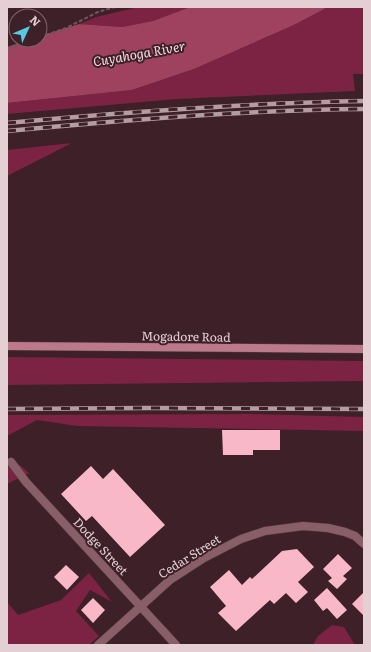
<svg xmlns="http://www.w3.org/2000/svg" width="371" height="652" font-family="Literata,serif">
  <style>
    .green { fill: #7c2243 }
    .water { fill: #9e4260 }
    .building { fill: #f8b8c8 }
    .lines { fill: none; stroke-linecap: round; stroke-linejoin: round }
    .street-casing { stroke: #583c44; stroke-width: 9 }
    .secondary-casing { stroke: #583c44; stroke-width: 9 }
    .path { stroke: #70565d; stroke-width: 2; stroke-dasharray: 4 2; stroke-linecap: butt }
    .street { stroke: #885e69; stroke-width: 8 }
    .secondary { stroke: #bc798c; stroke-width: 8 }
    .rail-casing { stroke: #b39ca2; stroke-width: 4.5 }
    .rail { stroke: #3d2028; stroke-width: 3; stroke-dasharray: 9; stroke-linecap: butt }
    .labels { text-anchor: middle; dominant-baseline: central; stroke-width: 4; stroke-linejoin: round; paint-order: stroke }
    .street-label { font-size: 12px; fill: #e3cfd4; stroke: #3d2028 }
    .water-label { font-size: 13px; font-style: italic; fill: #f6dae1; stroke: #3d2028 }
  </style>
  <rect width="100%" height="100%" fill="#3d2028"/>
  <!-- green -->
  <g class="green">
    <polygon points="138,7 190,7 153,21 122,27 79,24 96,17"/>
    <polygon points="328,7 364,7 364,74 353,74 355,91 177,99 7,114 7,103 132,90 194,69 294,25"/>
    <polygon points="72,143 7,176 7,150"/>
    <polygon points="7,357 364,361 364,381 7,385"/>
    <polygon points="251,414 364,417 364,431 77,426 37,420 7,436 7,415"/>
    <polygon points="7,463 20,465 29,473 7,484"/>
    <polygon points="89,573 112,602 90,590 76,611 99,636 89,645 7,645 7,602 18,615 61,600"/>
    <polygon points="332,625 344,627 355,645 313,645 318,636"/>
  </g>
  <!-- water -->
  <polygon class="water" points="190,7 328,7 294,25 194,69 132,90 7,103 7,47 27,40 40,40 40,36 79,24 122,27 153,21"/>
  <!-- building -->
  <g class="building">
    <polygon points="222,430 280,430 280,450 253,450 253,455 223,455"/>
    <polygon points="91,466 103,479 113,469 165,525 130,557 92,516 86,521 61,494"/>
    <polygon points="297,549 314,567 298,582 308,592 296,603 286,593 274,604 270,600 236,631 218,613 226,606 210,587 229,570 242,585 250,577 252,579 282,551"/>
    <polygon points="338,554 352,568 343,576 347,579 337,589 328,581 332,578 323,569"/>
    <polygon points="66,565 79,577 67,590 54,577"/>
    <polygon points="327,588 347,610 337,619 327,608 323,611 314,600"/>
    <polygon points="364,592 364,616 352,604"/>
    <polygon points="93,598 105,610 93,623 81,610"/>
  </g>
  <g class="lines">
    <defs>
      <g id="street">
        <polyline points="11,462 26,482 176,645"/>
        <polyline points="98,645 170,580 204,558 241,539 265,531 303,526 328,528 345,532 355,536 364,544"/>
      </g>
      <polyline id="secondary" points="7,346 364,349"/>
    </defs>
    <!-- street casing -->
    <use href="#street" class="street-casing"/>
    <!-- secondary casing -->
    <use href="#secondary" class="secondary-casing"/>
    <!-- path -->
    <g class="path">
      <polyline points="40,37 66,28 98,12 115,7"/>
      <polyline points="7,49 32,40"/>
    </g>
    <!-- street -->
    <use href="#street" class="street"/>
    <!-- secondary -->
    <use href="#secondary" class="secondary"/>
    <defs>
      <g id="rail">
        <path d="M7,123C126,112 245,103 364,101"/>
        <path d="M7,131C126,120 245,110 364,109"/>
        <polyline points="7,409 149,408 364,409"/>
      </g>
    </defs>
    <!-- rail casing -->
    <use href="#rail" class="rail-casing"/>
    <!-- rail -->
    <use href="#rail" class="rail"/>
  </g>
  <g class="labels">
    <!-- street labels -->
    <g class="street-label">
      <text transform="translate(186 336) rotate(1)">Mogadore Road</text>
      <text transform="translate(101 546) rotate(47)">Dodge Street</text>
      <text transform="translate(189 556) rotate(-32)">Cedar Street</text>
    </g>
    <!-- water labels -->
    <g class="water-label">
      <text transform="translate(139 53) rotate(-10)">Cuyahoga River</text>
    </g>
  </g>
  <!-- border -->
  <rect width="371" height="652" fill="none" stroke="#e3cfd4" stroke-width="16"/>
  <!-- north arrow -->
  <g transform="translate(28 28) rotate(46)"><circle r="19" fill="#3d2028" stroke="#7f666d"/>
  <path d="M0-3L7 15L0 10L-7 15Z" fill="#55cae0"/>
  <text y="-6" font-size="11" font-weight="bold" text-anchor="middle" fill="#e3cfd4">N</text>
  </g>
</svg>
